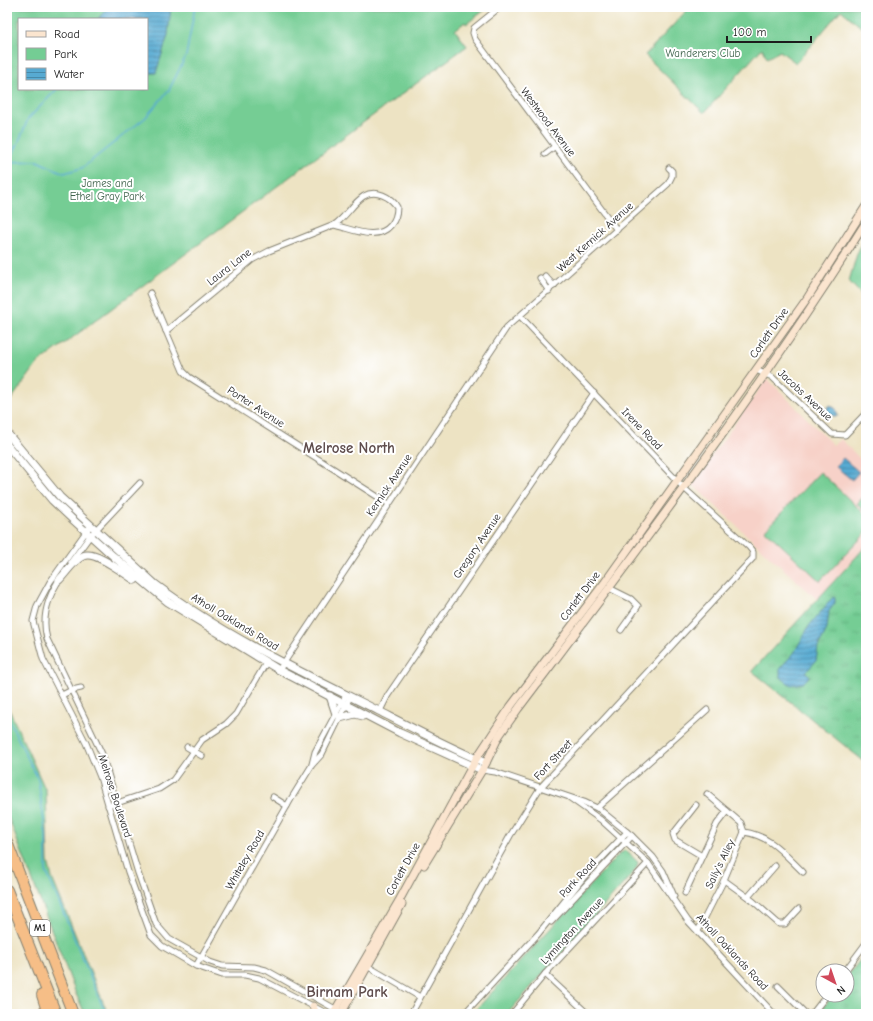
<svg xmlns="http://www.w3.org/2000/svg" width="873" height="1021" font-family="'Comic Neue',sans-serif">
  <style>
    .built { fill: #f7d1c8 }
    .grass { fill: url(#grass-tufts); stroke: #487458 }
    .park { fill: #74cd94; stroke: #487458; fill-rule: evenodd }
    .water { fill: url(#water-rules); stroke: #3a6377 }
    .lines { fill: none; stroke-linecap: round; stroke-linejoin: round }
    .stream { stroke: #57aad2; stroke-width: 1.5 }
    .minor-casing { stroke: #848070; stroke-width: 7 }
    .tertiary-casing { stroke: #848070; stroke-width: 9 }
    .secondary-casing { stroke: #848070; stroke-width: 9 }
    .motorway-casing { stroke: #848070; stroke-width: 12 }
    .minor { stroke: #fff; stroke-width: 5 }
    .tertiary { stroke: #fff; stroke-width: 7 }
    .secondary { stroke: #fbe5cf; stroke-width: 7 }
    .motorway { stroke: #f6be87; stroke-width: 10 }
    .labels { text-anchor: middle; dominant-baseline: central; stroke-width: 4; stroke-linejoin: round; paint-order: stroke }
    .shield { fill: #fff; stroke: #606060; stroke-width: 1 }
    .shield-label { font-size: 10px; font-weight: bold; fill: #1c1c1c }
    .park-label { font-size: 11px; fill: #3f634c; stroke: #fff }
    .street-label { font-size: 11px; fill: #1c1c1c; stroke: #fff }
    .district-label { font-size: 15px; font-weight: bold; fill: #5f4d4d; stroke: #fff }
  </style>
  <defs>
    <pattern id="grass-tufts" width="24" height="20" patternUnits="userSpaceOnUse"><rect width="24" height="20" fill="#74cd94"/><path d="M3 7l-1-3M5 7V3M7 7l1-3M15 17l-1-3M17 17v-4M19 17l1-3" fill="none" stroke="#64af7f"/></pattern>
    <pattern id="water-rules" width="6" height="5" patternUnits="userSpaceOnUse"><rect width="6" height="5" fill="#57aad2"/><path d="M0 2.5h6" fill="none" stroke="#478aaa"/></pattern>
  </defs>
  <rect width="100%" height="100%" fill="#fff"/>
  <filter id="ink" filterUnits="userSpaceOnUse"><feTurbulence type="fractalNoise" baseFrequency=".025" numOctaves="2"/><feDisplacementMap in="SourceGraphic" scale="8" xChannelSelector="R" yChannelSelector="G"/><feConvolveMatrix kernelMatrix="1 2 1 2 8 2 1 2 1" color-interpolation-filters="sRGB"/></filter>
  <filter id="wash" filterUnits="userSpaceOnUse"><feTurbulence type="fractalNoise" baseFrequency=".012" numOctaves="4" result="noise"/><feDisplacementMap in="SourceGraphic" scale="16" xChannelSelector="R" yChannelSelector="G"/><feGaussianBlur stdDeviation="0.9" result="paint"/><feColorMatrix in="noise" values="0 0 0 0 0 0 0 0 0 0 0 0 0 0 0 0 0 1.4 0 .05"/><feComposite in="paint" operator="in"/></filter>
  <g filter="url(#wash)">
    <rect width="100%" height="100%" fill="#ede3c3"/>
    <!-- built -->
    <polygon class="built" points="767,378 833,445 841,439 866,465 866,547 818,600 771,558 692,484"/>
    <!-- grass -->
    <g class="grass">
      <polygon points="866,546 866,763 752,671"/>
      <polygon points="866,952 866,1014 818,1014 833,995 847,995 847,977"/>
    </g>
    <!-- park -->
    <g class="park">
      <path d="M7,7H489L466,24L465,22L455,30L467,46L38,363L7,405ZM19,19H147V89H19Z"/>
      <polygon points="690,7 866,7 866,31 841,10 796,63 780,51 767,58 762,48 704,113 645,55"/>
      <polygon points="866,234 866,300 849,281 857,254"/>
      <polygon points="820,472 866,515 866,533 820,581 765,530"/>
      <polygon points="866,494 866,512 857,504"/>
      <polygon points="7,705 46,791 48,861 52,878 108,1014 85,1014 76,994 7,814"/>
      <polygon points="625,850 638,862 637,867 634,872 507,1014 472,1014 615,858"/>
    </g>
    <!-- water -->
    <g class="water">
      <polygon points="108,7 171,7 168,35 156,73 147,73 147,19 98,19"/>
      <polygon points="830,405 836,409 838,416 834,416 828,414 827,407"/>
      <polygon points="843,458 859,472 852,480 835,466"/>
      <polygon points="833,597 835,598 835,603 829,611 827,629 818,647 816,661 806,672 810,676 803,683 791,685 780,677 780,668 794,653 809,626"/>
    </g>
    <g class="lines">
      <!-- stream -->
      <g class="stream">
        <polyline points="7,161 17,146 28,119 57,89"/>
        <polyline points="7,162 37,161 64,173 82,168 145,118 169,90 186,56 195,7"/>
        <polyline points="7,716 38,779 46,835 46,871 106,1014"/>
      </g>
    </g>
  </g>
  <g filter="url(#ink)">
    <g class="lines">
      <defs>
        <g id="minor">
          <polyline points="500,7 474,28 473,33 475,39 617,230"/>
          <polyline points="545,154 554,147"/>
          <polyline points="545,276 554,286"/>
          <polyline points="540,278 549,291"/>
          <polyline points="150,293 183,371 189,377 389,504"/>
          <path d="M166,331L252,260L269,251L334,225C346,217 353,203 364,196C376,189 391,197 397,207C397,215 395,220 391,225C377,242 352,229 334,225"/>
          <polyline points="756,370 772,377 832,434 845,435 866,413"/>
          <polyline points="88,529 50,582 37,606 33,621 43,659 86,743 100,777 128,872 151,935 162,946 196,966 222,975 245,975 259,978 328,1014"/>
          <polyline points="71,562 90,536 140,483"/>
          <path d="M61,577C48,596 41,616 47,639L102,754L138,873L156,924L169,939L210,962L222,966L254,967L266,970L337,1010"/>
          <polyline points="609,588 631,599 638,606 621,630"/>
          <polyline points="279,670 507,327 668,184 672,176 672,171 669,168"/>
          <polyline points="62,695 72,690 81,688"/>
          <polyline points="380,711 388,695 594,393"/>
          <polyline points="187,747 202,756"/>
          <polyline points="312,764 315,752 346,695"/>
          <polyline points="482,770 495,772 584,802 599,809 632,836 653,857 663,871 674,896"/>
          <polyline points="273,797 287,806"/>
          <polyline points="570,798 601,820 648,863 688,921 774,1014"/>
          <polyline points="696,805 673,834 675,840 702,856"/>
          <polyline points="108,806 159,789 173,780 202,740 226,724 236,714 266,663"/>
          <polyline points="597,808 707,710"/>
          <path d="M744,832C771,836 784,854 803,872"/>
          <polyline points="724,880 753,901 779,924 785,924 799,909"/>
          <polyline points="685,893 717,824 727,811"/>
          <polyline points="748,897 775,866"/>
          <polyline points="551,922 632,836"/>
          <polyline points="698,931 724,880 744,832 741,823 707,794"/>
          <polyline points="196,966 291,799 312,765 322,754 350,697"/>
          <polyline points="367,966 420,997"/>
          <polyline points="845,971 866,943"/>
          <polyline points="545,974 588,1014"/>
          <polyline points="778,986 806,1014"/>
          <polyline points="411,1014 510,836 540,788 753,558 753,552 749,547 684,488 520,316"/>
          <polyline points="464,1014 538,934 584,877 627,832"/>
          <polyline points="512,1014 545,974 648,863"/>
          <polyline points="812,1014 827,995"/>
        </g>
        <g id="tertiary">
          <path d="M7,433L60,497L155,584C223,635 303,673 379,711C414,729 450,748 486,763"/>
          <polyline points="7,445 52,500 71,518 113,556 168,602 279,670 400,733 482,770"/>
          <path d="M59,580C66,573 74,560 83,556C95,550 123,573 135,580"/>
          <polyline points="330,696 336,714"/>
          <polyline points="340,718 355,714 363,716"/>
        </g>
        <g id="secondary">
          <path d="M424,865L484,767L499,736L518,709C638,550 760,391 866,222"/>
          <polyline points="313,1006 316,1014"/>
          <polyline points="333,1014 400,899 476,759 511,706 605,582 748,381 808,297 866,206"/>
          <polyline points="341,1014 402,904"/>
        </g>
        <g id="motorway">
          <polyline points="7,842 73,1014"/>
          <polyline points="7,890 56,1014"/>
          <polyline points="42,995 48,1014"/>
        </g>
      </defs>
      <!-- minor casing -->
      <use href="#minor" class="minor-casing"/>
      <!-- tertiary casing -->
      <use href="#tertiary" class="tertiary-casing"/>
      <!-- secondary casing -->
      <use href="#secondary" class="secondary-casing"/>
      <!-- motorway casing -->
      <use href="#motorway" class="motorway-casing"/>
      <!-- minor -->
      <use href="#minor" class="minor"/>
      <!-- tertiary -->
      <use href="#tertiary" class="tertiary"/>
      <!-- secondary -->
      <use href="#secondary" class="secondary"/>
      <!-- motorway -->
      <use href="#motorway" class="motorway"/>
    </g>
  </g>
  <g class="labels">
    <!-- shield labels -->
    <rect class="shield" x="30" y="920" width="20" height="16" rx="3"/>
    <g class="shield-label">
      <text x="40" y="928">M1</text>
    </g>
    <!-- park labels -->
    <g class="park-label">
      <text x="703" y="53">Wanderers Club</text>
      <text x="107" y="183">James and<tspan x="107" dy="13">Ethel Gray Park</tspan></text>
    </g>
    <!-- street labels -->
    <g class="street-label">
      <text transform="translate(548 122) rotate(53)">Westwood Avenue</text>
      <text transform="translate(595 237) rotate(-42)">West Kernick Avenue</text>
      <text transform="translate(229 267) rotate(-38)">Laura Lane</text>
      <text transform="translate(769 333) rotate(-55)">Corlett Drive</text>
      <text transform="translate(805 395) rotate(43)">Jacobs Avenue</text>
      <text transform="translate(256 407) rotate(33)">Porter Avenue</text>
      <text transform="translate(642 429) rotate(46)">Irene Road</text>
      <text transform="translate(389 485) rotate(-56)">Kernick Avenue</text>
      <text transform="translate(477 546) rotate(-56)">Gregory Avenue</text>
      <text transform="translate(580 596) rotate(-53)">Corlett Drive</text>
      <text transform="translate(235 622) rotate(31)">Atholl Oaklands Road</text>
      <text transform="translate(553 760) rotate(-47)">Fort Street</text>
      <text transform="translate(115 796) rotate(72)">Melrose Boulevard</text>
      <text transform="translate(245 860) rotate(-60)">Whiteley Road</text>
      <text transform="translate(720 864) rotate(-64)">Sally's Alley</text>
      <text transform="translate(403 869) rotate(-61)">Corlett Drive</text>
      <text transform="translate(578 878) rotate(-47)">Park Road</text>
      <text transform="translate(572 931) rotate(-47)">Lymington Avenue</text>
      <text transform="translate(732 952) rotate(47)">Atholl Oaklands Road</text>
    </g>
    <!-- district labels -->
    <g class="district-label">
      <text x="349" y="448">Melrose North</text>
      <text x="347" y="992">Birnam Park</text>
    </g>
  </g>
  <!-- margin -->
  <rect width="873" height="1021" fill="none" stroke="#fff" stroke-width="24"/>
  <!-- legend -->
  <rect x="18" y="18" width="130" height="72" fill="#ffffff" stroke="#a4a4a4"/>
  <rect x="26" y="31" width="20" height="6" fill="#fbe5cf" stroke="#a4a4a4"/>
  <text x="54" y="38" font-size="12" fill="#1c1c1c">Road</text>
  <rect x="26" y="48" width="20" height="12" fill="#74cd94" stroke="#a4a4a4"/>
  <text x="54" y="58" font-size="12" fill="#1c1c1c">Park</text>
  <rect x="26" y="68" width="20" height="12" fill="url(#water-rules)" stroke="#a4a4a4"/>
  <text x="54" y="78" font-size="12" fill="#1c1c1c">Water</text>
  <!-- north arrow -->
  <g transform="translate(835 983) rotate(140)"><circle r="19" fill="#ffffff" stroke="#a4a4a4"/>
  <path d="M0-3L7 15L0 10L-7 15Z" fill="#d1495b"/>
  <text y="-6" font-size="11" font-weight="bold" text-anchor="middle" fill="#1c1c1c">N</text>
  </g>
  <!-- scale -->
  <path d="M727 36v6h84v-6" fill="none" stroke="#1c1c1c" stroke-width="2"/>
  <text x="733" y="36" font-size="12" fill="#1c1c1c" stroke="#ffffff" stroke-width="3" paint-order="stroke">100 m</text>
</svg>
